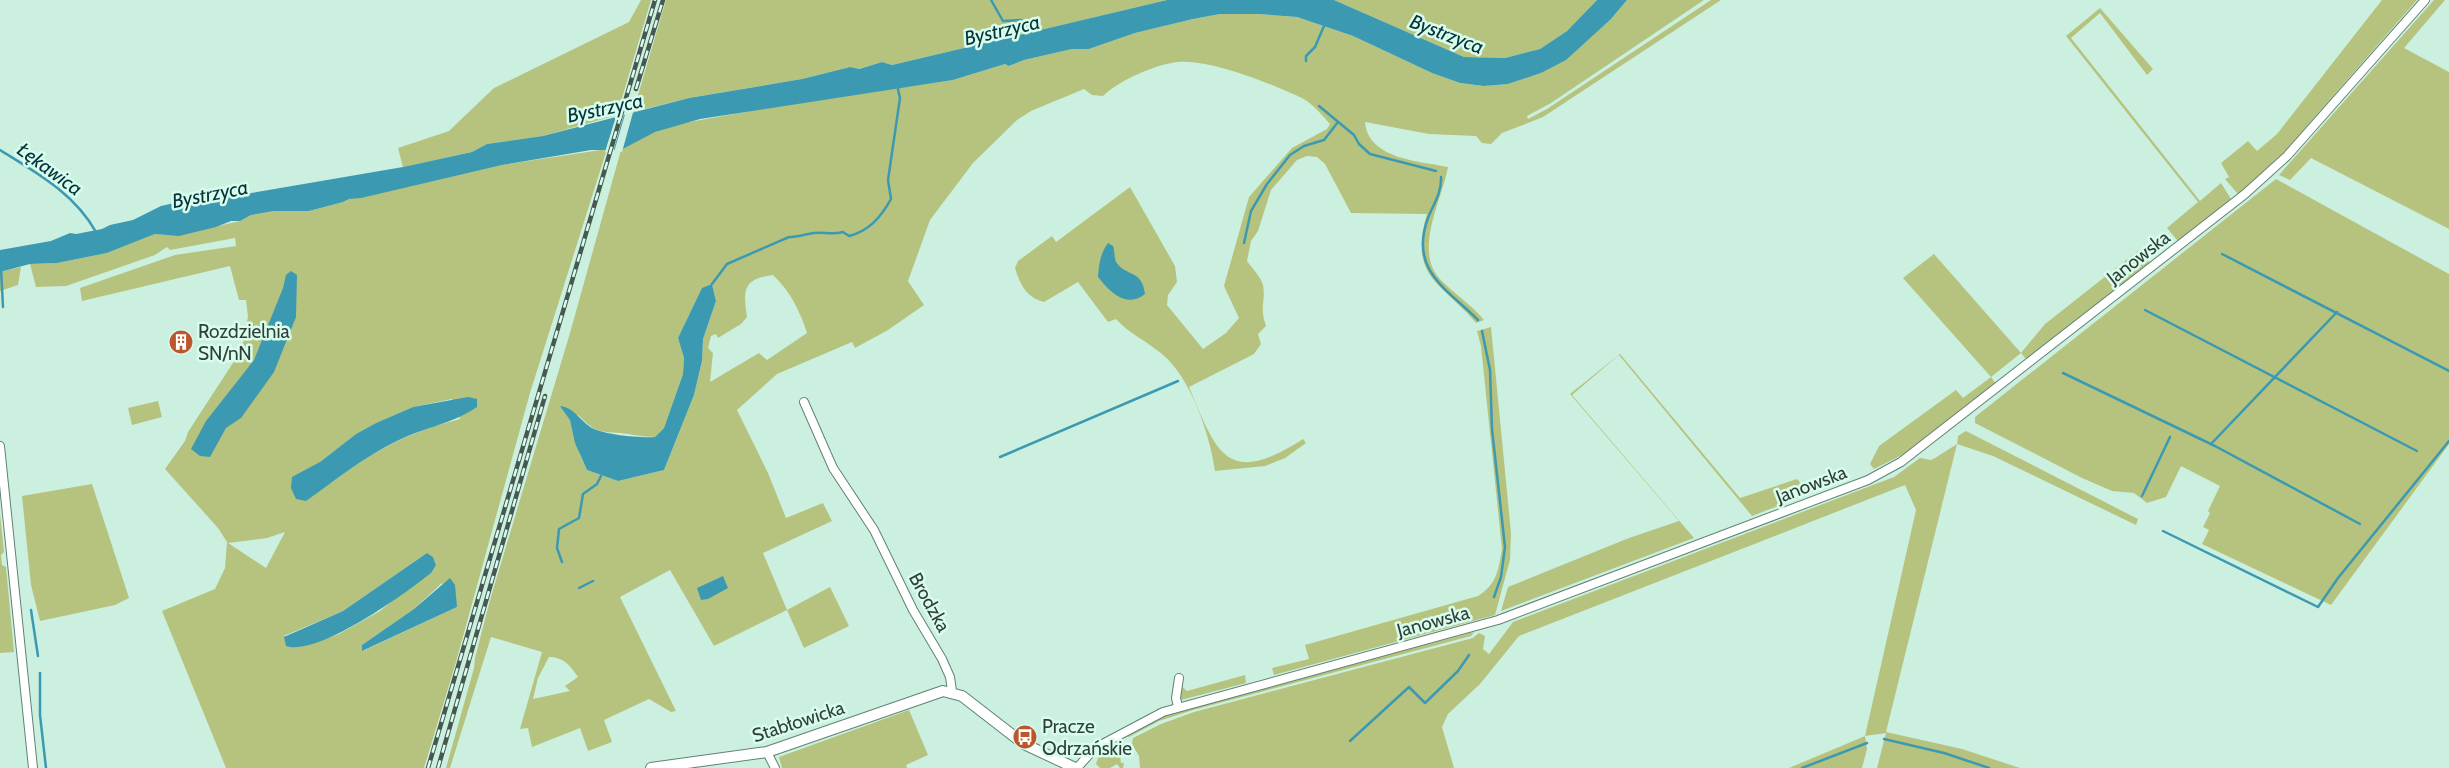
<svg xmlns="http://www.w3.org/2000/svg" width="2449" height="768" font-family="Cabin,sans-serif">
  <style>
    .green { fill: #b6c37f; fill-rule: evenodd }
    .water { fill: #3c99b2 }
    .pier { fill: #cbf0e0 }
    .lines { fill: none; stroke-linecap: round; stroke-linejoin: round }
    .stream { stroke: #3c99b2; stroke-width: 2.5 }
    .minor-casing { stroke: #608274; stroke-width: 10 }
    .tertiary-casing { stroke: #608274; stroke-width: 12 }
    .minor { stroke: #fff; stroke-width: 8 }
    .tertiary { stroke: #fff; stroke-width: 10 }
    .rail-casing { stroke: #465850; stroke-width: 4.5 }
    .rail { stroke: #d8fded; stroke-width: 2.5; stroke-dasharray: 8; stroke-linecap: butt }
    .labels { text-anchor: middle; stroke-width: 5; stroke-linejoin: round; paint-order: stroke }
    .street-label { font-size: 19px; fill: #313f39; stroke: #d8fded }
    .poi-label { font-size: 19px; fill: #313f39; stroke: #d8fded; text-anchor: start }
    .water-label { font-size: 20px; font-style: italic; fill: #05323d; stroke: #d8fded }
  </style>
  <rect width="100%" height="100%" fill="#cbf0e0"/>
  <!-- green -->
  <g class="green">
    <polygon points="641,0 651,0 617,115 543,136 487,144 472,152 403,167 398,148 449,131 494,88 629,22"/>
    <polygon points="666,0 1167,0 892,65 882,62 858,69 850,67 802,79 689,98 633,112"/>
    <polygon points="1334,0 1597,0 1567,31 1540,49 1505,58 1464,57"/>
    <path d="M 1627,0 L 1704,0 L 1551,103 L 1527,116 L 1528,119 L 1547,109 L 1711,0 L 1721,0 L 1543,117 L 1502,133 L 1491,144 L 1482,143 L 1476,136 L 1429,134 L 1365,122 C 1368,159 1419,161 1448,167 C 1442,200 1414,249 1439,278 C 1453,293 1471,304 1484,320 L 1476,323 C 1442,282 1408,278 1427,214 L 1351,213 L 1325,164 L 1317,157 L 1307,156 L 1297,160 L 1271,190 L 1258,231 L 1251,241 L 1247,261 C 1252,268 1261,277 1263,285 C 1266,302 1259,307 1266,326 L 1258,334 L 1261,344 L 1254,354 L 1189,387 C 1217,454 1227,488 1303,439 L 1306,443 L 1285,458 L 1265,466 L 1215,471 C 1210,435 1191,378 1162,354 C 1148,342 1128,333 1116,319 L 1108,322 L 1078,282 L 1044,302 C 1027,298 1020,285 1015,268 L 1018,261 L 1052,236 L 1056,242 L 1130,187 L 1175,266 L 1177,282 L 1168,295 L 1167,305 L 1203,349 L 1226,333 L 1239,318 L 1224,286 L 1249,197 L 1292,148 L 1327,129 L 1330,124 C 1321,114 1313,104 1302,98 C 1272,84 1210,59 1178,62 C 1156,64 1118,81 1103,96 L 1092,95 L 1084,89 L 1031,111 L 1017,120 L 973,163 L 930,220 L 908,281 L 924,305 L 888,330 L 855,348 L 852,342 L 777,374 L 737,410 L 768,473 L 786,518 L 823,503 L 832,521 L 763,553 L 787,610 L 830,587 L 849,626 L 804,648 L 787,610 L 714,646 L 670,570 L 620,597 L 676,711 L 671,712 L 649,699 L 604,720 L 612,742 L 588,751 L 580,728 L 532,747 L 528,728 L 520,729 L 542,652 L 491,637 L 450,768 L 446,768 L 474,668 L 475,658 L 490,600 L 570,333 L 621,150 L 654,132 L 678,124 L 797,103 L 953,80 L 1005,64 L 1010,66 L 1024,60 L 1072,49 L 1089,49 L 1135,33 L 1193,19 L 1220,14 L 1258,14 L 1297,17 L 1353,36 L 1432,73 L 1460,83 L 1484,86 L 1508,84 L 1541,73 L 1595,33 L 1611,19 ZM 773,275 C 790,291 800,311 807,333 L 767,360 L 759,353 L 710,382 L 713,353 L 708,348 L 711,336 L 716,334 L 718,338 L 741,324 L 747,317 C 743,290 743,279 773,275 ZM 712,284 L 716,301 L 703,339 L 702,361 L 694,395 L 664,470 L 618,481 L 587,470 L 580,455 L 570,420 L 578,415 C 594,431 598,432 620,433 C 632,434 642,437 655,437 L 664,428 L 683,374 L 684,358 L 678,338 L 702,289 ZM 549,657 C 562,656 571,666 578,677 L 565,686 L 570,691 L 533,699 L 538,678 Z"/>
    <polygon points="2382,0 2417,0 2284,152 2238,194 2225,179 2229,177 2221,163 2248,141 2257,151 2277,134"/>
    <polygon points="2434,0 2445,0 2404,48 2449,72 2449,229 2311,158 2290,180 2279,175"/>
    <polygon points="2100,8 2153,69 2147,75 2100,13 2071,38 2200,201 2221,183 2231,199 2178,241 2167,228 2198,202 2066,36"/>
    <path d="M 607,149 L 530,393 L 456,662 L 424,768 L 226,768 L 162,611 L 215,589 L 225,568 L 227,542 L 218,528 L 165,469 L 185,441 L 188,432 L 242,349 L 248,317 L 246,300 L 239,300 L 230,266 L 82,301 L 80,288 L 175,255 L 236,246 L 235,238 L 170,250 L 167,247 L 155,255 L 66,286 L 36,287 L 30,264 L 57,263 L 107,253 L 155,234 L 179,235 L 240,221 L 251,215 L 274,211 L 309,211 L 343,202 L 349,199 L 502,165 ZM 452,399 L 460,419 C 406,433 375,450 331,483 L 320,462 L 356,434 L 376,423 L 413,407 ZM 285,532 L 266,568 L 228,543 L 267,538 ZM 427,553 L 433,557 L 436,565 L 380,611 L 339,634 L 325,639 L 284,636 L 343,611 ZM 442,583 L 457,607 L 363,651 L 362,645 L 414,609 Z"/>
    <polygon points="2276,179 2449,274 2449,444 2331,605 2202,544 2209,530 2203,527 2210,513 2208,511 2220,486 2181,466 2166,497 2147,503 2134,493 2112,491 2082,478 1975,423 1975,417"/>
    <polygon points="2139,250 2150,263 2026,359 2021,353 1991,377 1996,384 1914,449 1874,469 1870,464 1879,446 1956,390 1963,398 1991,377 1903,278 1934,254 2021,353 2045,324"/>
    <polygon points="21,267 18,285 0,291 0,272"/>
    <path d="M 1491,327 L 1511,533 L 1510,560 L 1495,615 L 1274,675 L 1272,668 L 1309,659 L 1305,645 L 1478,596 C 1497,584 1498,571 1502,549 L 1481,346 L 1477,331 Z"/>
    <polygon points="1620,354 1740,498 1797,479 1806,489 1801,497 1752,516 1619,355 1572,395 1694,538 1501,611 1508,587 1629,538 1679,521 1570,394"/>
    <polygon points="158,401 162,417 132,425 128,408"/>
    <polygon points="1966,431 2138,519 2136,525 1993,456 1957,444 1886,732 1962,749 2020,768 1877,768 1886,733 1865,736 1867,749 1862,768 1789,768 1865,736 1916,510 1905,485 1519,636 1480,684 1448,714 1442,727 1454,768 1140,768 1139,756 1132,744 1133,738 1161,724 1194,712 1473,638 1479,633 1485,636 1483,649 1489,654 1513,622 1894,477 1920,458 1931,460 1935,458 1957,444 1958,436"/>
    <polygon points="92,484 129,598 115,605 40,621 31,585 22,496"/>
    <polygon points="0,513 4,552 1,555 2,565 6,567 14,652 0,653"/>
    <polygon points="1474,632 1471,636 1193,710 1159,721 1129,737 1127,737 1159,718 1192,707"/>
    <polygon points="1245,675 1246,683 1181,700 1178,695 1180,685 1187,691"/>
    <polygon points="909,710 928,755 906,765 907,768 782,768 779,757"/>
    <polygon points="1109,750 1120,755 1121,763 1124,763 1123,768 1120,768 1117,764 1110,768 1100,768 1096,764 1099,755"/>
  </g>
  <!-- water -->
  <g class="water">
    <polygon points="1167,0 1334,0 1464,57 1505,58 1540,49 1567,31 1597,0 1627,0 1611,19 1566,60 1541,73 1508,84 1484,86 1460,83 1432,73 1353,36 1297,17 1258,14 1220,14 1193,19 1135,33 1089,49 1072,49 1024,60 1009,66 1005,64 953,80 700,119 655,132 621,150 591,150 502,165 361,198 349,199 343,202 309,211 274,211 251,215 240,221 231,221 216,227 179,236 155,234 107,253 57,263 30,264 0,272 0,250 51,241 70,233 76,234 102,229 110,225 133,220 161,206 197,198 216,199 403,167 472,152 487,144 543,136 689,98 802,79 850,67 859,69 882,62 892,65"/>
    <path d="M 1108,243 L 1113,246 C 1115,251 1114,257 1116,262 C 1126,277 1142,269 1145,294 C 1126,309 1110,292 1098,277 C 1099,264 1100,254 1108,243 Z"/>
    <polygon points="291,271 297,275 296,317 274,372 241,418 226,428 210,457 200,456 191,449 206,421 254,360 283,288 286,275"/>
    <path d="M 712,284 L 716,301 L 703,339 L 702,361 L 694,395 L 664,470 L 618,481 L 587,470 L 575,443 L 570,420 L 560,406 C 574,408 578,418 589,426 C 600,435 640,438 655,437 L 664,428 L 683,374 L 684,358 L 678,338 L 702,288 Z"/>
    <path d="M 468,397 L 477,399 L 477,407 C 452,424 426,427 399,440 C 365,456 337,479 306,501 L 296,499 L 291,488 L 292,477 L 320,462 L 356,434 L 376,423 L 413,407 Z"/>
    <path d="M 427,553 L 433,557 L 436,565 L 431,573 C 406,593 318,657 286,646 L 284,637 L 343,611 Z"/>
    <polygon points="723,576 728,588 708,599 701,600 697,588"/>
    <polygon points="450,578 455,585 457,607 362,651 362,645 414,609"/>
  </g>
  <!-- pier -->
  <g class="pier">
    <polygon points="634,109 622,152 614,152 626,111"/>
    <polygon points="625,111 613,152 605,152 617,113"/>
  </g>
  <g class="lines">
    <!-- stream -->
    <g class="stream">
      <polyline points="991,0 1003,21 1021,20 1030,26 1033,36"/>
      <polyline points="1306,61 1306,56 1315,47 1324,26"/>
      <polyline points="1319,106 1354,135 1359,144 1370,154 1436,171"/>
      <path d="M 0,150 C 37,173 74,193 96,232"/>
      <path d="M 1441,177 C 1442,192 1433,205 1428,218 C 1409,270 1446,288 1478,320"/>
      <polyline points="1244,243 1251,211 1267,184 1290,155 1304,146 1324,140 1338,122"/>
      <polyline points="2222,254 2449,371"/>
      <polyline points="1,269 3,307"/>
      <path d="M 712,284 L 727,264 L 789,237 C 798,237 805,234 814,233 C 824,232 833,235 843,232 L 849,236 C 869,231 881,217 891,199 L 888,180 L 900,98 L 897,85"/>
      <polyline points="2145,310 2417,451"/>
      <polyline points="1482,331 1490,370 1492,429 1505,547 1501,577 1494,597"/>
      <polyline points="2063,373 2215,446 2360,524"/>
      <polyline points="2211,444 2337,312"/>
      <polyline points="1000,457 1178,381"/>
      <polyline points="2142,496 2170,437"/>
      <polyline points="2163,531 2318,607 2338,578 2449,441"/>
      <polyline points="562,562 557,548 559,529 579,518 583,494 597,484 601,476"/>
      <polyline points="579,588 593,581"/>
      <polyline points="31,610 38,656"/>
      <polyline points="40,673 40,715 46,768"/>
      <polyline points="1884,739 1944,753 1989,768"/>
      <polyline points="1350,741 1409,687 1425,703 1458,671 1469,655"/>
      <polyline points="1802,768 1867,743"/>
    </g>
    <defs>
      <g id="minor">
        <polyline points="804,402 833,468 874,530 913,610 942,659 950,677 952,691"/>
        <polyline points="0,446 33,768"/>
        <polyline points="1178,707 1176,698 1179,678"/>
        <polyline points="767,752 775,768"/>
        <polyline points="1077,768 1095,748 1163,712 1498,620 1868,480 1901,462 2245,194 2287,156 2425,0"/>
      </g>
      <polyline id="tertiary" points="651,768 767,752 943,691 962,696 1024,744 1075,768"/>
    </defs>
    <!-- minor casing -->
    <use href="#minor" class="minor-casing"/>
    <!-- tertiary casing -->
    <use href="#tertiary" class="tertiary-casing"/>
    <!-- minor -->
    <use href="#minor" class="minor"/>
    <!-- tertiary -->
    <use href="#tertiary" class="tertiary"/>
    <defs>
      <g id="rail">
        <polyline points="636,89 663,0"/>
        <polyline points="428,768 655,0"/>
        <polyline points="438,768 545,396"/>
      </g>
    </defs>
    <!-- rail casing -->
    <use href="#rail" class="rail-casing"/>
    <!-- rail -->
    <use href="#rail" class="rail"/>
  </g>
  <!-- icons -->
  <defs>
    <symbol id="building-disc" viewBox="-11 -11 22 22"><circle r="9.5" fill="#bd562c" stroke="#d8fded"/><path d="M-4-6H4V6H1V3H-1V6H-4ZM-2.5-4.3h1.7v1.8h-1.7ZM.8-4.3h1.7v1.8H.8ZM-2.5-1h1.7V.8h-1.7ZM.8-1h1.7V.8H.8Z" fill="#fff"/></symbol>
    <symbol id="bus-disc" viewBox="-11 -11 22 22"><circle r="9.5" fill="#bd562c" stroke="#d8fded"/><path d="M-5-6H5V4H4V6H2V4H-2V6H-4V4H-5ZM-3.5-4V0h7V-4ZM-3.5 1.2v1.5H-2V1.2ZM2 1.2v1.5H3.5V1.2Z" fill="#fff"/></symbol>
  </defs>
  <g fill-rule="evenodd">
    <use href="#building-disc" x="167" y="328" width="28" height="28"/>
    <use href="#bus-disc" x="1011" y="723" width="28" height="28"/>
  </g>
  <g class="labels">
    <!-- street labels -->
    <g class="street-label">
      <text transform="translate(2138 257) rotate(-38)" y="7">Janowska</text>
      <text transform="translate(1811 484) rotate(-21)" y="7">Janowska</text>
      <text transform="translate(930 602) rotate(61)" y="7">Brodzka</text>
      <text transform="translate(1433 621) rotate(-15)" y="7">Janowska</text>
      <text transform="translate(798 721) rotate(-18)" y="7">Stabłowicka</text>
    </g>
    <!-- poi labels -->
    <g class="poi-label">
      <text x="198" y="338">Rozdzielnia<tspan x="198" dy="22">SN/nN</tspan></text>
      <text x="1042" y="733">Pracze<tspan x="1042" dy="22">Odrzańskie</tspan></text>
    </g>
    <!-- water labels -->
    <g class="water-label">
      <text transform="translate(1002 30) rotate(-13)" y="7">Bystrzyca</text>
      <text transform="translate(1447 34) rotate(21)" y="7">Bystrzyca</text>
      <text transform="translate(605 108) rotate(-12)" y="7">Bystrzyca</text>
      <text transform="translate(50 169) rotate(36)" y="7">Łękawica</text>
      <text transform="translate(210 194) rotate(-11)" y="7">Bystrzyca</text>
    </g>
  </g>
</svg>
